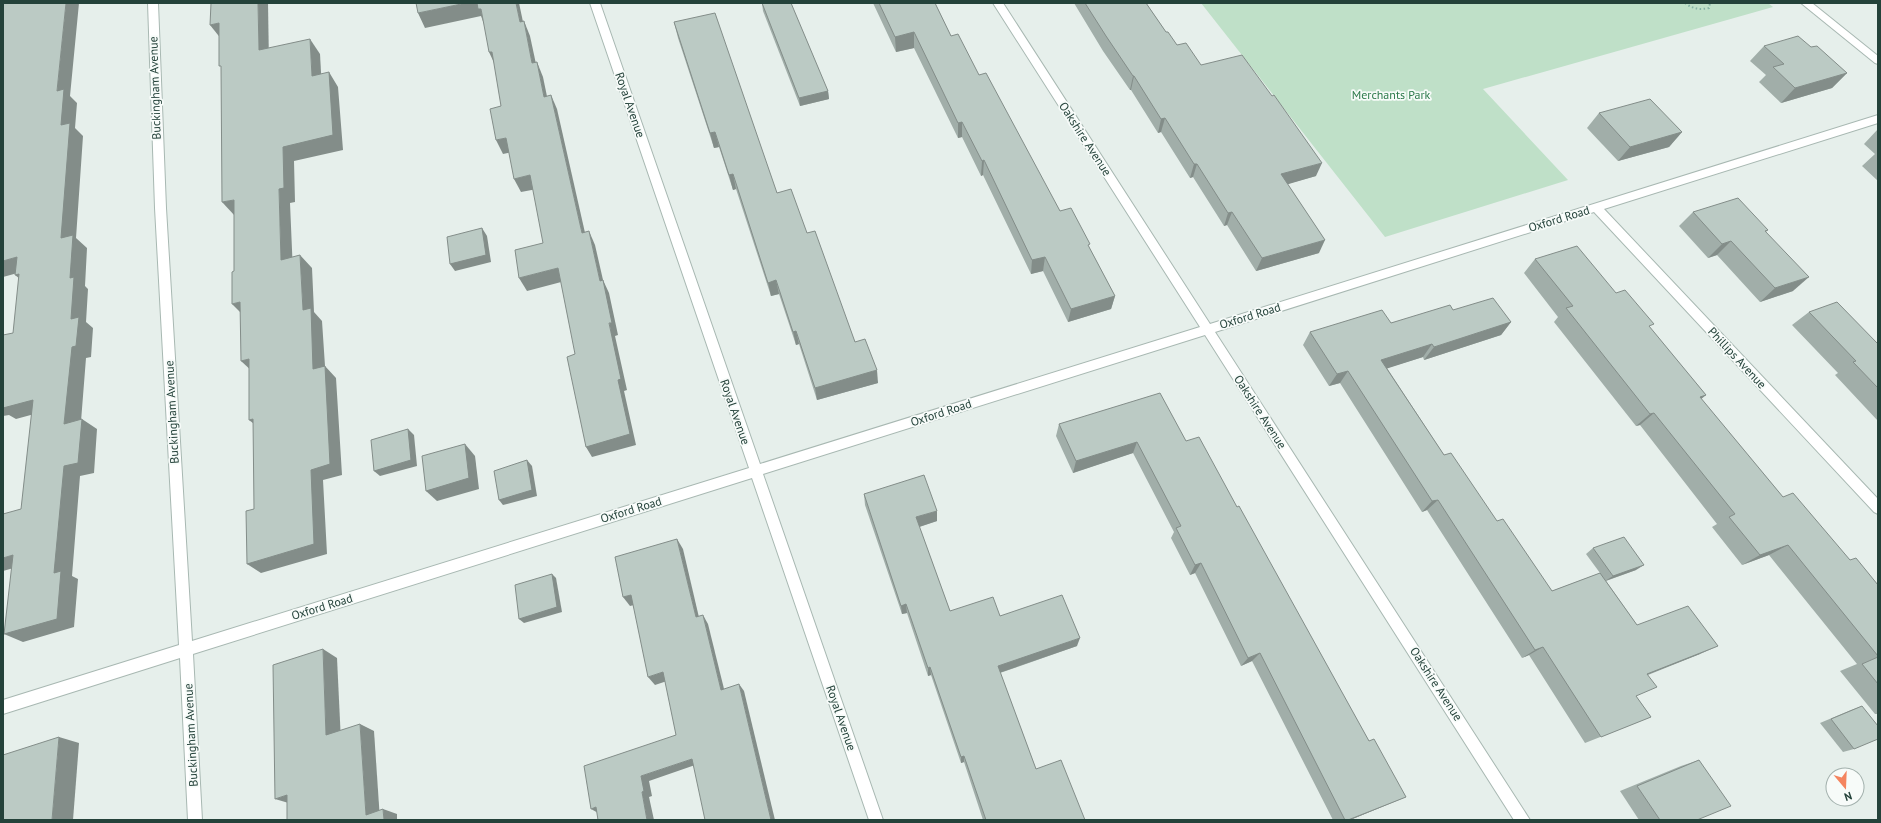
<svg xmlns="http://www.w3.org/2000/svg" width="1881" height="823" font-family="'PT Sans',sans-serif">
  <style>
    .green { fill: #bfe0c8 }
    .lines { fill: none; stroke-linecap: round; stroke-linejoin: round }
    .street-casing { stroke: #a8b8b2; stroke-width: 2 }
    .path { stroke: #86b3a5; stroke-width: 2; stroke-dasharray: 1.5 2.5; stroke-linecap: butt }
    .street { fill: #fff; fill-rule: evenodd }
    .wall { fill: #a1aea9 }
    .shaded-wall { fill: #838d89 }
    .building { fill: #bbcac4; stroke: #838d89 }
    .labels { text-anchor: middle; stroke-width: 3.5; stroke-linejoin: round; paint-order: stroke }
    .street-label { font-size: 12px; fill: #24423a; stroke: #f7fbf9 }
    .park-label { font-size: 12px; fill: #2d7a4b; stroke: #f7fbf9 }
  </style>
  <rect width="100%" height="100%" fill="#e6efeb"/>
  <!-- green -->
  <polygon class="green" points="1201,3 1768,3 1773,7 1483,89 1568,180 1385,237"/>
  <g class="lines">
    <defs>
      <g id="street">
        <polygon points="148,3 158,3 166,208 192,641 749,468 590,3 600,3 760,464 1200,327 993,3 1003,3 1210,324 1878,115 1878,123 1604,209 1878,499 1878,514 1874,512 1594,212 1215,332 1530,820 1514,820 1205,335 763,474 883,820 869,820 752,478 193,654 202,820 188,820 180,658 3,714 3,700 179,645 155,208"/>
        <polygon points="1801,3 1812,3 1878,56 1878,64 1875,63"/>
      </g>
    </defs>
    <!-- street casing -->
    <use href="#street" class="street-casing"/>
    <!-- path -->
    <path class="path" d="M 1685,3 C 1693,9 1700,10 1709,8 L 1710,3"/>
    <!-- street -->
    <use href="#street" class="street"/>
  </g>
  <!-- wall -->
  <g class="wall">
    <polygon points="762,3 828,91 829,99 800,106 763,11"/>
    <polygon points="873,3 935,3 951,36 979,75 1060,211 1090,249 1115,296 1111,309 1068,322 1043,271 1031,274 983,175 981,176 962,137 958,138 914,48 896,52"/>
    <polygon points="1074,3 1146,3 1166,32 1177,45 1201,65 1316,176 1287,184 1319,253 1256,271 1227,225 1224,226 1193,177 1190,178 1161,132 1158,133 1131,90 1130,90 1103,51"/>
    <polygon points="674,22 777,193 807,233 855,342 878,383 817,400 799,344 796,345 779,294 771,296 736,189 733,190 719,147 714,148 678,38"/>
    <polygon points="1764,46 1811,47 1847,73 1832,88 1781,103 1759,82 1766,75 1750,61"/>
    <polygon points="1599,113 1682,132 1669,147 1618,161 1587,128"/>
    <polygon points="1878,129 1878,181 1862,166 1875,154 1864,144"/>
    <polygon points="1693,212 1768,230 1766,232 1793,291 1760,302 1717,255 1708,258 1679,226"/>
    <polygon points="1535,259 1616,293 1650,328 1706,395 1701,399 1783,497 1850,560 1878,585 1878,714 1875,714 1840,671 1857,664 1769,555 1742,565 1712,527 1717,524 1640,425 1636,426 1554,322 1558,317 1524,273"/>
    <polygon points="1453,310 1511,322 1501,335 1424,360 1423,357 1387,368 1444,455 1552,591 1600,573 1586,554 1593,548 1636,570 1606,581 1637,625 1700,654 1648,675 1636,696 1651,717 1585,743 1529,655 1522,658 1427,510 1422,512 1340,383 1329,386 1303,345 1310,332 1391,323"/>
    <polygon points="1809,312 1878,344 1878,421 1835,375 1838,373 1792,325"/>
    <polygon points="1059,424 1186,441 1237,507 1369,741 1406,797 1350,820 1333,820 1252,661 1241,666 1195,573 1190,575 1171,538 1174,532 1133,453 1073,473 1056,436"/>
    <polygon points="864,494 937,521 919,527 950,611 1000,616 1077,646 1000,673 1036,769 1085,820 983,820 964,762 961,763 931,675 928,676 907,613 902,614 865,505"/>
    <polygon points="1862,706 1854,749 1843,752 1820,723 1851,710"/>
    <polygon points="1699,760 1697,820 1639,820 1620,791 1681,766"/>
  </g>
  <!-- shaded-wall -->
  <g class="shaded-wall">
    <polygon points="66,3 79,3 70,96 77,103 75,128 83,136 76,238 87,248 85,286 88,289 86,322 93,328 91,357 86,358 80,434 64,424 71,319 70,278 61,238 61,125 57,91"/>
    <polygon points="258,3 268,3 269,65 259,50"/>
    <polygon points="466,3 477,3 481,9 484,24 481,16 425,28 418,13"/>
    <polygon points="516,3 519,3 526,36 520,22"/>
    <polygon points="524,21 530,36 539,78 532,63"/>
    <polygon points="219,23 222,40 210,25"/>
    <polygon points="914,32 914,48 896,52 895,37"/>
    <polygon points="310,39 320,54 322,90 312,76"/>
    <polygon points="489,52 492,52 496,67"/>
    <polygon points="537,62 543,77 550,111 544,97"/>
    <polygon points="329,72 338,87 343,150 294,161 295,202 290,203 293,273 281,260 279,189 283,147"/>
    <polygon points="1847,73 1832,88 1781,103 1795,88"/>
    <polygon points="1133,76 1134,76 1131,90 1130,90"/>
    <polygon points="828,91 829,99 800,106 799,98"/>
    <polygon points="551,95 557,109 588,246 582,233"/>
    <polygon points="1165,118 1161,132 1158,133 1161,119"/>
    <polygon points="962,122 962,137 958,138 958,123"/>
    <polygon points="715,132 719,147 714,148 710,133"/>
    <polygon points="1682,132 1669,147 1618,161 1630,147"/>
    <polygon points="506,138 513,152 503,154 496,140"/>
    <polygon points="984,160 983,175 981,176 982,161"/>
    <polygon points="1322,163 1316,176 1275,188 1281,174"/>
    <polygon points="1194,164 1197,164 1193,177 1190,178"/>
    <polygon points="733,174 736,189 733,190 729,175"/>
    <polygon points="530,175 537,189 521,192 514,179"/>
    <polygon points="234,200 235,216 222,202"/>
    <polygon points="1232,212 1227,225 1224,226 1228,213"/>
    <polygon points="482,228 487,236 491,262 455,271 450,264"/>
    <polygon points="589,231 595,245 606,293 600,281"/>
    <polygon points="1325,240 1319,253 1256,271 1262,258"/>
    <polygon points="1731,241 1717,255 1708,258 1722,244"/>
    <polygon points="300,255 312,268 314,312 322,321 325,366 336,378 342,475 323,480 327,554 261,573 247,564 311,470 313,369 303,310"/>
    <polygon points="17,257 32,269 3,277 3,261"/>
    <polygon points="1045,257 1043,271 1031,274 1032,260"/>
    <polygon points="558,268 565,281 527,291 519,278"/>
    <polygon points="19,274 30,287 15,275"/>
    <polygon points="1809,277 1793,291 1760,302 1775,288"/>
    <polygon points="603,280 609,293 618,335 615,336 627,390 624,391 636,445 592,457 586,447 618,380"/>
    <polygon points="776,280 779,294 771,296 768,283"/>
    <polygon points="1115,296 1111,309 1068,322 1071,309"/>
    <polygon points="240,302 245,317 232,304"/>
    <polygon points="1511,322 1501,335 1424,360 1434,347"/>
    <polygon points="796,331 799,344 796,345 793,332"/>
    <polygon points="1432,344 1423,357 1373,373 1381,360"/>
    <polygon points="249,359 254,373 241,361"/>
    <polygon points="877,370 878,383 817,400 815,388"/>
    <polygon points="1348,371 1340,383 1329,386 1337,374"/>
    <polygon points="1706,395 1691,407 1700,397"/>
    <polygon points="33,400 49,410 16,419 9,415 3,416 3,404"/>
    <polygon points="1654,413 1640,425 1636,426 1650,414"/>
    <polygon points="82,419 97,429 94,473 80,476 72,576 78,579 74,627 23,642 4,634 64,466"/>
    <polygon points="253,419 263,431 249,420"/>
    <polygon points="408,429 414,435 417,466 380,476 374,471"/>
    <polygon points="1137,442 1133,453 1073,473 1076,461"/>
    <polygon points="465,444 475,456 479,489 437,501 426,491"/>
    <polygon points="527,460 532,466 537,496 503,505 499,500"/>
    <polygon points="1438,500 1427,510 1422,512 1432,501"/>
    <polygon points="937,511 937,521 916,528 916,517"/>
    <polygon points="677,539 683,549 701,626 696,617"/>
    <polygon points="1788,545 1769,555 1742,565 1760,555"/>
    <polygon points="13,555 31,563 3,571 3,558"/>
    <polygon points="1201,563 1195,573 1190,575 1195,565"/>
    <polygon points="1644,565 1636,570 1605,581 1613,576"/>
    <polygon points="552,574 556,578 562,612 524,623 519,619"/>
    <polygon points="631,595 638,604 630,606 623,597"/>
    <polygon points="906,604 907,613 902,614 901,606"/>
    <polygon points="703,615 708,624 726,697 721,690"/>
    <polygon points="1080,638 1077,646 996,674 998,666"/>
    <polygon points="1718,646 1700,654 1631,681 1647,674"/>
    <polygon points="1543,647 1529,655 1522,658 1535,650"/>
    <polygon points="323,649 337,658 341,742 326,735"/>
    <polygon points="1260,653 1252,661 1241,666 1248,658"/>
    <polygon points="930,667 931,675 928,676 928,668"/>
    <polygon points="663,672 670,680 655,685 648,677"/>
    <polygon points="739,684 744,691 775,820 771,820"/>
    <polygon points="360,724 374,731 380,820 366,815"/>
    <polygon points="59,737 79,743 73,820 52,820"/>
    <polygon points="964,756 964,762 961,763 961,757"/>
    <polygon points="692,759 698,764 649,781 652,796 649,797 654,820 647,820 642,792 641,776"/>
    <polygon points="287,795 292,804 275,799"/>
    <polygon points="1406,797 1350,820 1348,820"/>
    <polygon points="596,807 600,814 591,809"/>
    <polygon points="383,809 397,814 397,820 384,820"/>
  </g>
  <!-- building -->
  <g class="building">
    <polygon points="3,3 66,3 57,91 64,89 61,125 70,123 61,238 73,235 70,278 74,277 71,319 79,317 76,346 72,347 64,424 82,419 78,463 64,466 54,573 61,571 57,619 4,634 13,555 3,558 3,514 21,509 33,400 3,408 3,335 13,333 19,274 15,275 17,257 3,261"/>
    <polygon points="211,3 258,3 259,50 310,39 312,76 329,72 333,135 283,147 284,188 279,189 281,260 300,255 303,310 311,308 313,369 325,366 330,464 311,470 314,544 247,564 246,511 254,509 253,419 249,420 249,359 241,361 240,302 232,304 232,272 234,271 234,200 222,202 221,66 219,66 219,23 210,25"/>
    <polygon points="416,3 466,3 418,13"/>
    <polygon points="477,3 516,3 520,22 524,21 532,63 537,62 544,97 551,95 582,233 589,231 600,281 603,280 612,323 609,323 621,379 618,380 630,434 586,447 567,357 575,354 558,268 519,278 515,250 543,243 530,175 514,179 506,138 496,140 490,109 501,106 492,52 489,52 481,9 478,9"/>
    <polygon points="762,3 791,3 828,91 799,98"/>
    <polygon points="879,3 935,3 951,36 958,34 979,75 986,73 1060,211 1071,208 1090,244 1088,245 1115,296 1071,309 1045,257 1032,260 984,160 982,161 962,122 958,123 914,32 895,37"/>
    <polygon points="1085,3 1146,3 1166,32 1168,32 1177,45 1186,43 1201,65 1242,55 1272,96 1274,95 1322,163 1281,174 1325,240 1262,258 1232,212 1228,213 1197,164 1194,164 1165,118 1161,119 1134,76 1133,76 1106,36"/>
    <polygon points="715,13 777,193 791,189 807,233 815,231 855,342 865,339 877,370 815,388 796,331 793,332 776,280 768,283 733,174 729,175 715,132 710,133 674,22"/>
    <polygon points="1798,36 1811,47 1817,46 1847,73 1795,88 1773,67 1784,64 1764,46"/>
    <polygon points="1650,99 1682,132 1630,147 1599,113"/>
    <polygon points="1738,198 1768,230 1765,231 1809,277 1775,288 1731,241 1722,244 1693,212"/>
    <polygon points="482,228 486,255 450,264 447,237"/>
    <polygon points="1577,246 1616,293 1625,290 1654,324 1649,326 1706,395 1700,397 1783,497 1793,493 1850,560 1856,558 1878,585 1878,656 1788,545 1760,555 1729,517 1735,514 1654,413 1650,414 1566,308 1573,306 1535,259"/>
    <polygon points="1493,298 1511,322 1434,347 1432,344 1381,360 1444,455 1451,453 1497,521 1503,519 1552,591 1600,573 1637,625 1688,606 1718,646 1647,674 1657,687 1636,696 1651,717 1601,737 1543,647 1535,650 1438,500 1432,501 1348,371 1337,374 1310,332 1382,310 1391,323 1450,305 1453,310"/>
    <polygon points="1837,302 1878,344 1878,388 1853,362 1856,361 1809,312"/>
    <polygon points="1160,393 1186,441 1199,437 1237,507 1239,506 1369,741 1374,739 1406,797 1348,820 1345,820 1260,653 1248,658 1201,563 1195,565 1176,528 1181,526 1137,442 1076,461 1059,424"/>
    <polygon points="408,429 411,460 374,471 371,440"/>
    <polygon points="465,444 469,478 426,491 422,456"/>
    <polygon points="527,460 532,490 499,500 494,471"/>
    <polygon points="924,475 937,511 916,517 950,611 993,597 1000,616 1062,595 1080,638 998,666 1036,769 1061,760 1085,820 986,820 964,756 961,757 930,667 928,668 906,604 901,606 864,494"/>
    <polygon points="1624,537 1644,565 1613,576 1593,548"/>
    <polygon points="677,539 696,617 703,615 721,690 739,684 771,820 705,820 692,759 641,776 644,791 642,792 647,820 598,820 596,807 591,809 584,766 676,735 663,672 648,677 631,595 623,597 615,557"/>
    <polygon points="552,574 557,607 519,619 515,585"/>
    <polygon points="323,649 326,735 360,724 366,815 383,809 384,820 287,820 287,795 275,799 273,665"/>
    <polygon points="1878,657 1878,684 1862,664"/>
    <polygon points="1862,706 1878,726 1878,739 1854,749 1831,719"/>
    <polygon points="59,737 52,820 3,820 3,755"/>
    <polygon points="1699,760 1731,806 1697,820 1660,820 1637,786"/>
  </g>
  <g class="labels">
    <!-- street labels -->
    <g class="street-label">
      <text transform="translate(155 88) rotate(-92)" y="4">Buckingham Avenue</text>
      <text transform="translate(630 105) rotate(71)" y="4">Royal Avenue</text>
      <text transform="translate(1085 139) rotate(57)" y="4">Oakshire Avenue</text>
      <text transform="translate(1559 219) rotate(-17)" y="4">Oxford Road</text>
      <text transform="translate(1250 316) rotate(-17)" y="4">Oxford Road</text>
      <text transform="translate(1737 358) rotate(47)" y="4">Phillips Avenue</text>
      <text transform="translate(172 412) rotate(-93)" y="4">Buckingham Avenue</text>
      <text transform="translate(735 412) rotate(71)" y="4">Royal Avenue</text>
      <text transform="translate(1260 412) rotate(57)" y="4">Oakshire Avenue</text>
      <text transform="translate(941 413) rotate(-18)" y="4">Oxford Road</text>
      <text transform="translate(631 510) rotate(-17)" y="4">Oxford Road</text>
      <text transform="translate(322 607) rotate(-17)" y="4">Oxford Road</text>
      <text transform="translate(1436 684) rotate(57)" y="4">Oakshire Avenue</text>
      <text transform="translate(841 718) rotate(71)" y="4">Royal Avenue</text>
      <text transform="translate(191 735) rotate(-93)" y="4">Buckingham Avenue</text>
    </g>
    <!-- park labels -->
    <g class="park-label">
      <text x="1391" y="99">Merchants Park</text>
    </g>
  </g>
  <!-- border -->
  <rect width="1881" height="823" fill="none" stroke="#24423a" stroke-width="8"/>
  <!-- north arrow -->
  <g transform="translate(1845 787) rotate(161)"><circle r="19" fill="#f7fbf9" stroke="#a3b1ad"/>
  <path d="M0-3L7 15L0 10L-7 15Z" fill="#f4845f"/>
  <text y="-6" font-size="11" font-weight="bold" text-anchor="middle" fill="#24423a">N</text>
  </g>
</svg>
